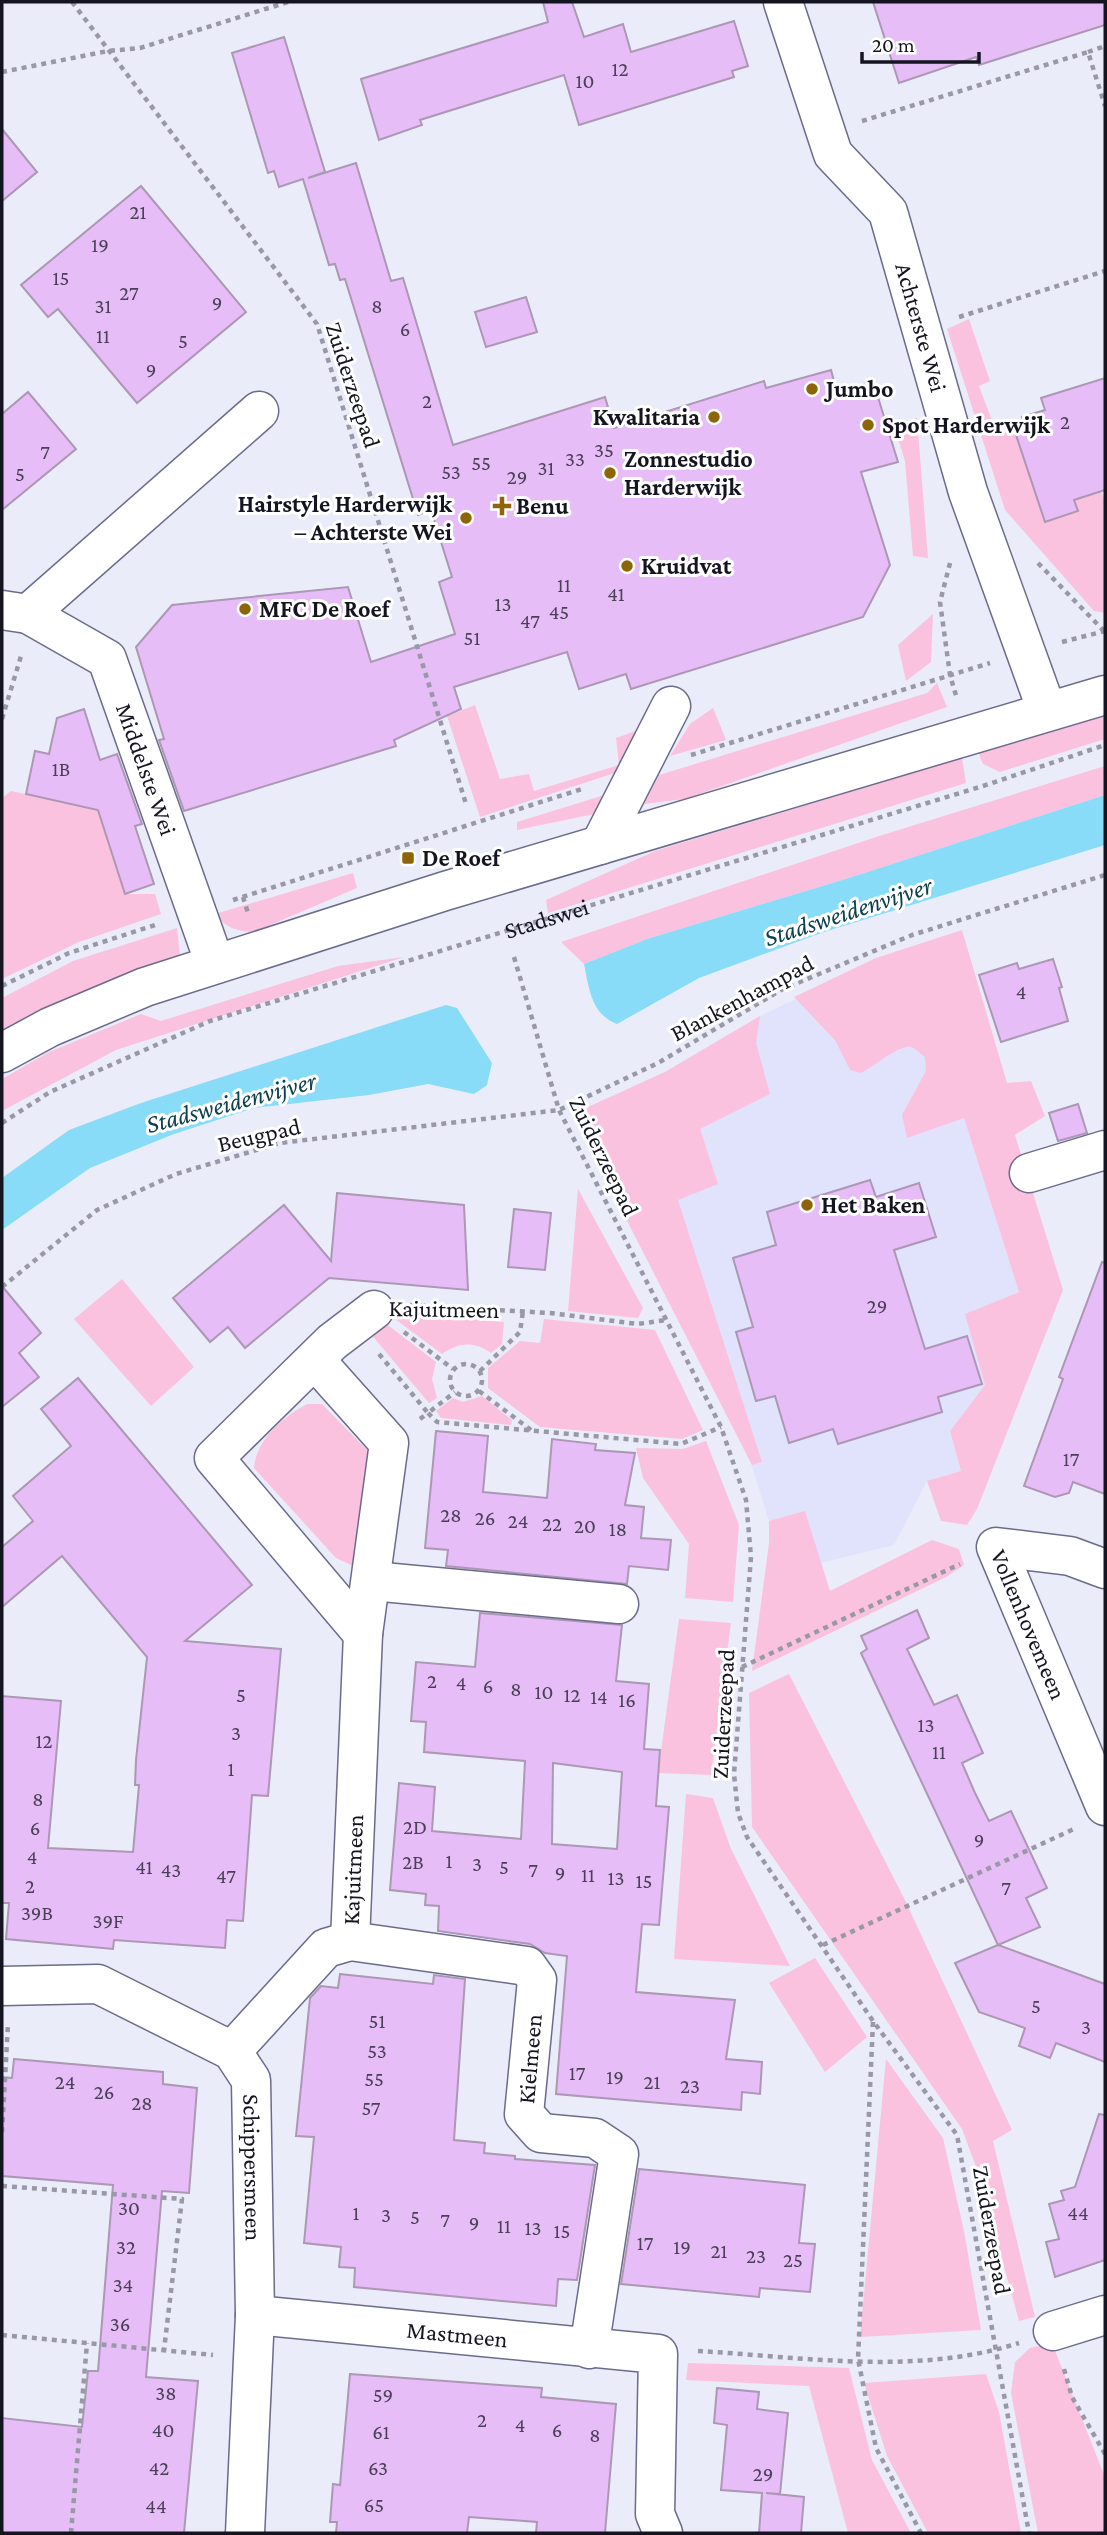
<svg xmlns="http://www.w3.org/2000/svg" width="1107" height="2535" font-family="'Crimson Pro',serif">
  <style>
    .built { fill: #e1e2fc }
    .green { fill: #fac2de }
    .water { fill: #88dcf8 }
    .building { fill: #e6bdf7; stroke: #ac97b5; stroke-width: 2; fill-rule: evenodd }
    .lines { fill: none; stroke-linecap: round; stroke-linejoin: round }
    .minor-casing { stroke: #6b6b8b; stroke-width: 41 }
    .path { stroke: #9898a6; stroke-width: 4.5; stroke-dasharray: 5 5; stroke-linecap: butt }
    .minor { stroke: #fff; stroke-width: 38 }
    .poi-dot { fill: #8d6508; stroke: #fff; stroke-width: 2.5 }
    .labels { text-anchor: middle; stroke-width: 6; stroke-linejoin: round; paint-order: stroke }
    .number-label { font-size: 21px; fill: #493f56 }
    .street-label { font-size: 24px; fill: #151521; stroke: #fff }
    .poi-label { font-size: 24px; font-weight: bold; fill: #151521; stroke: #fff; text-anchor: start }
    .water-label { font-size: 26px; font-style: italic; fill: #0d404e; stroke: #fff }
  </style>
  <rect width="100%" height="100%" fill="#ebecfa"/>
  <!-- built -->
  <polygon class="built" points="903,949 964,1118 1019,1292 966,1314 985,1385 950,1431 961,1471 927,1481 894,1545 785,1572 769,1543 769,1521 751,1463 577,1112 665,1072 760,1016"/>
  <!-- green -->
  <g class="green">
    <polygon points="969,319 990,381 979,386 997,434 1015,432 1045,522 1077,512 1074,500 1101,491 1105,501 1105,613 1094,611 1005,510 947,329"/>
    <polygon points="917,418 928,558 913,556 905,461 894,426"/>
    <polygon points="933,614 931,662 906,681 898,645"/>
    <polygon points="937,683 947,707 685,799 644,804 659,775 927,693"/>
    <polygon points="475,705 500,779 529,774 534,791 619,765 616,738 647,727 624,770 480,817 447,716"/>
    <polygon points="713,708 726,740 670,756 690,724"/>
    <polygon points="1105,714 1105,739 1000,772 983,764 978,752"/>
    <polygon points="962,758 966,783 548,913 546,900 655,851"/>
    <polygon points="1105,766 1105,795 852,877 647,939 584,964 561,942 876,837"/>
    <polygon points="11,791 98,810 125,894 155,894 161,914 79,942 2,979 2,798"/>
    <polygon points="611,793 599,813 517,830 517,822"/>
    <path d="M 353,873 L 357,888 L 254,932 C 236,931 226,928 215,914 Z"/>
    <polygon points="177,928 180,955 30,1016 2,1032 2,998 73,961"/>
    <path d="M 962,930 L 1007,1083 L 1031,1081 L 1045,1116 L 1015,1135 L 1063,1290 L 977,1509 L 967,1525 L 941,1521 L 927,1481 L 961,1471 L 950,1431 L 985,1385 L 965,1314 L 1019,1292 L 964,1118 L 907,1138 L 902,1115 L 926,1071 L 925,1057 C 921,1054 915,1048 911,1047 C 900,1044 873,1067 861,1073 L 850,1070 L 835,1040 L 794,997 L 876,958 Z"/>
    <polygon points="404,957 116,1050 2,1111 2,1079 49,1052 141,1014 161,1021 338,966"/>
    <polygon points="760,1016 756,1043 770,1094 700,1129 718,1184 678,1200 762,1462 752,1465 622,1211 593,1139 577,1112 665,1072"/>
    <polygon points="578,1189 643,1308 638,1318 568,1311"/>
    <polygon points="122,1279 194,1367 151,1406 74,1319"/>
    <path d="M 395,1314 L 504,1322 L 502,1344 L 491,1353 C 474,1341 459,1342 442,1354 L 395,1319 Z"/>
    <polygon points="376,1316 436,1362 432,1379 437,1398 429,1403 364,1326"/>
    <polygon points="544,1319 655,1330 703,1430 682,1439 540,1427 488,1388 488,1368 520,1341 540,1343"/>
    <polygon points="482,1396 512,1420 511,1425 441,1418 436,1411 453,1398 463,1402"/>
    <path d="M 307,1404 L 322,1404 L 370,1453 L 357,1559 L 353,1566 L 336,1558 L 254,1468 C 256,1440 283,1417 307,1404 Z"/>
    <polygon points="706,1441 739,1525 733,1602 685,1598 689,1544 643,1478 636,1448 683,1449"/>
    <polygon points="805,1511 830,1591 932,1540 959,1549 964,1565 946,1577 752,1671 769,1543 769,1521"/>
    <polygon points="679,1619 731,1623 711,1775 658,1773"/>
    <polygon points="789,1674 904,1898 1012,2130 993,2141 1035,2317 1019,2321 978,2172 962,2129 752,1827 749,1693"/>
    <polygon points="686,1794 713,1798 731,1849 790,1966 674,1959"/>
    <polygon points="815,1958 867,2037 825,2072 769,1983"/>
    <polygon points="886,2059 943,2138 964,2231 981,2330 860,2337"/>
    <polygon points="1052,2343 1105,2477 1105,2533 1038,2533 1011,2393 1015,2362 1030,2348"/>
    <polygon points="688,2363 849,2368 872,2460 911,2533 848,2533 809,2386 686,2380"/>
    <polygon points="986,2374 999,2412 1021,2533 928,2533 887,2456 864,2383"/>
  </g>
  <!-- water -->
  <g class="water">
    <path d="M 1105,795 L 1105,845 L 824,932 L 699,978 L 617,1024 C 591,1014 589,988 584,964 L 647,939 L 852,877 Z"/>
    <polygon points="446,1005 457,1008 492,1063 487,1085 474,1094 428,1084 369,1095 254,1108 174,1134 90,1168 2,1230 2,1178 69,1130 141,1103"/>
  </g>
  <!-- building -->
  <g class="building">
    <polygon points="543,2 572,2 584,37 623,24 631,52 734,21 748,66 732,71 734,77 579,125 564,75 420,120 422,125 379,140 361,79 548,22"/>
    <polygon points="873,2 1105,2 1105,25 979,65 976,57 899,83"/>
    <polygon points="284,37 325,172 308,178 356,163 391,281 403,278 453,445 605,397 614,428 764,381 766,388 831,370 837,392 873,381 898,462 861,472 890,565 863,617 631,689 626,674 579,689 567,652 454,687 461,709 394,740 396,746 184,811 159,740 164,739 136,647 172,605 348,587 371,662 455,634 439,582 452,577 431,510 418,515 345,279 340,280 335,264 329,265 303,179 279,187 274,171 268,173 232,53"/>
    <polygon points="2,129 37,172 2,201"/>
    <polygon points="141,186 246,312 137,403 58,309 48,317 21,285"/>
    <polygon points="526,297 537,332 486,347 475,312"/>
    <polygon points="1105,378 1105,490 1074,500 1078,511 1045,522 1015,432 1025,429 1022,417 1045,410 1041,398"/>
    <polygon points="28,392 76,449 2,510 2,414"/>
    <polygon points="84,709 100,760 117,754 142,824 135,826 154,884 125,894 98,810 26,794 35,751 49,754 57,718"/>
    <polygon points="1053,959 1062,987 1059,988 1068,1021 1001,1042 979,975 1017,963 1019,969"/>
    <polygon points="1078,1104 1087,1133 1058,1141 1049,1113"/>
    <polygon points="870,1180 876,1197 919,1183 936,1237 894,1250 925,1349 967,1336 982,1384 938,1397 942,1412 838,1444 833,1429 789,1443 775,1396 756,1401 736,1332 753,1327 733,1258 776,1245 767,1212"/>
    <polygon points="337,1193 464,1205 468,1290 329,1278 245,1348 228,1327 210,1342 173,1298 284,1205 331,1261"/>
    <polygon points="514,1209 551,1213 545,1270 508,1267"/>
    <polygon points="1102,1262 1105,1263 1105,1494 1073,1482 1069,1493 1055,1497 1024,1486 1063,1379 1059,1377"/>
    <polygon points="2,1286 41,1333 19,1353 39,1377 2,1407"/>
    <polygon points="78,1378 252,1585 185,1641 281,1649 268,1796 252,1795 243,1921 227,1920 225,1948 114,1940 113,1949 6,1939 9,1903 2,1903 2,1696 61,1701 48,1848 133,1852 139,1785 135,1785 136,1760 147,1657 62,1556 2,1607 2,1547 33,1521 13,1496 71,1446 41,1409"/>
    <polygon points="436,1431 488,1436 483,1492 547,1498 552,1439 596,1444 595,1450 635,1453 625,1505 644,1507 641,1538 671,1540 668,1570 629,1566 627,1584 446,1566 448,1550 425,1548"/>
    <polygon points="917,1610 929,1638 907,1649 934,1705 957,1695 983,1753 962,1763 975,1793 989,1821 1011,1811 1047,1888 1026,1898 1040,1927 998,1945 1105,1984 1105,2062 1056,2043 1050,2058 1019,2046 1025,2028 979,2012 955,1963 998,1945 861,1653 867,1649 861,1636"/>
    <path d="M 480,1613 L 622,1625 L 616,1681 L 649,1684 L 644,1749 L 660,1750 L 656,1806 L 669,1807 L 659,1925 L 642,1924 L 636,1992 L 735,2000 L 726,2059 L 762,2062 L 760,2094 L 742,2092 L 741,2110 L 556,2094 L 567,1956 L 545,1953 L 530,1944 L 438,1931 L 439,1906 L 425,1905 L 426,1894 L 390,1890 L 399,1783 L 435,1787 L 432,1831 L 521,1839 L 525,1761 L 424,1752 L 426,1722 L 411,1721 L 416,1662 L 475,1667 ZM 553,1763 L 622,1772 L 617,1849 L 552,1844 Z"/>
    <polygon points="340,1974 433,1984 434,1975 465,1979 454,2140 485,2143 484,2153 515,2156 515,2159 595,2165 577,2280 558,2279 556,2306 354,2287 355,2268 339,2267 341,2247 304,2243 314,2137 296,2136 310,1998 321,1986 338,1988"/>
    <polygon points="14,2059 163,2072 163,2084 197,2088 189,2193 162,2191 146,2377 198,2381 184,2533 2,2533 2,2418 82,2427 88,2371 98,2371 113,2185 2,2176 2,2077 12,2078"/>
    <polygon points="1099,2114 1105,2115 1105,2260 1055,2277 1046,2242 1059,2239 1049,2204 1064,2200 1061,2191 1075,2187"/>
    <polygon points="639,2169 805,2185 799,2243 815,2244 810,2292 760,2288 759,2297 621,2284"/>
    <polygon points="350,2374 542,2388 541,2397 616,2404 605,2533 536,2533 537,2522 469,2517 467,2533 336,2533 337,2522 330,2522 333,2484 340,2485"/>
    <polygon points="717,2388 759,2392 757,2409 788,2413 780,2494 766,2493 804,2497 801,2533 759,2533 762,2493 721,2490 727,2425 714,2423"/>
  </g>
  <g class="lines">
    <defs>
      <g id="minor">
        <path id="s2" d="M 783,2 L 833,154 L 888,212 L 968,492 L 1047,711"/>
        <polyline points="2,610 28,614 259,411"/>
        <path id="s3" d="M 28,614 L 107,659 L 215,964"/>
        <polyline points="600,845 671,706"/>
        <polyline points="2,1053 50,1027 145,987 445,891 1105,695"/>
        <polyline points="1029,1173 1105,1150"/>
        <path id="s4" d="M 1105,1569 L 1070,1556 L 996,1547 L 1105,1806"/>
        <polyline points="372,1581 619,1604"/>
        <polyline points="363,1634 214,1458 332,1342 374,1310"/>
        <polyline points="350,1941 527,1966 537,1980 524,2114 541,2133 595,2138 619,2154 589,2349"/>
        <path id="s5" d="M 2,1986 L 98,1984 L 232,2051 L 251,2080 L 255,2315 L 245,2533"/>
        <path id="s6" d="M 232,2051 L 326,1948 L 350,1941 L 363,1634 L 389,1443 L 315,1360"/>
        <path id="s7" d="M 255,2315 L 658,2354 L 655,2514 L 663,2533"/>
        <polyline points="1053,2331 1105,2315"/>
      </g>
    </defs>
    <!-- minor casing -->
    <use href="#minor" class="minor-casing"/>
    <!-- path -->
    <g class="path">
      <polyline points="72,2 317,324 466,804"/>
      <polyline points="1088,52 1105,46"/>
      <polyline points="2,72 108,51 140,48 288,2"/>
      <polyline points="862,121 1088,52 1105,106"/>
      <polyline points="959,317 1105,271"/>
      <polyline points="950,563 940,602 950,675 957,699"/>
      <polyline points="1038,563 1105,632"/>
      <polyline points="1062,642 1105,631"/>
      <polyline points="2,719 21,656"/>
      <polyline points="691,755 990,663"/>
      <polyline points="243,897 248,913"/>
      <polyline points="233,900 585,788"/>
      <polyline points="514,957 559,1110 721,1427 746,1500 751,1557 734,1774 738,1813 747,1837 873,2021 957,2135 1029,2533"/>
      <polyline points="2,986 69,953 158,924"/>
      <path id="s1" d="M 2,1123 L 50,1092 L 210,1021 L 983,786 L 1105,745"/>
      <polyline points="2,1287 97,1210 176,1174 280,1143 559,1110 658,1063 781,990 912,935 1105,875"/>
      <polyline points="410,1305 550,1313 638,1324 666,1320"/>
      <polyline points="404,1332 453,1369"/>
      <polyline points="379,1354 428,1413 455,1392"/>
      <circle cx="466" cy="1380" r="16"/>
      <polyline points="480,1371 520,1332 523,1311"/>
      <polyline points="479,1391 531,1430"/>
      <polyline points="420,1419 428,1413 437,1422 681,1444 721,1427"/>
      <polyline points="742,1667 960,1564"/>
      <polyline points="823,1945 1076,1828"/>
      <polyline points="873,2022 858,2359 876,2448 921,2533"/>
      <polyline points="2,2132 8,2024"/>
      <polyline points="2,2186 182,2199 164,2350"/>
      <polyline points="2,2335 213,2355"/>
      <path d="M 698,2351 C 803,2357 916,2376 1019,2343"/>
      <polyline points="1064,2369 1072,2397 1105,2454"/>
      <polyline points="71,2533 87,2343"/>
    </g>
    <!-- minor -->
    <use href="#minor" class="minor"/>
  </g>
  <!-- markers -->
  <g class="poi-dot">
    <circle cx="812" cy="389" r="7"/>
    <circle cx="714" cy="417" r="7"/>
    <circle cx="868" cy="425" r="7"/>
    <circle cx="610" cy="473" r="7"/>
    <path d="M498.5 495.5h7v7h7v7h-7v7h-7v-7h-7v-7h7z"/>
    <circle cx="466" cy="518" r="7"/>
    <circle cx="627" cy="566" r="7"/>
    <circle cx="245" cy="609" r="7"/>
    <rect x="401" y="851" width="14" height="14" rx="3.5"/>
    <circle cx="807" cy="1205" r="7"/>
  </g>
  <g class="labels">
    <!-- number labels -->
    <g class="number-label">
      <text x="620" y="76">12</text>
      <text x="585" y="88">10</text>
      <text x="138" y="219">21</text>
      <text x="100" y="252">19</text>
      <text x="61" y="285">15</text>
      <text x="129" y="300">27</text>
      <text x="217" y="310">9</text>
      <text x="103" y="313">31</text>
      <text x="377" y="313">8</text>
      <text x="405" y="336">6</text>
      <text x="103" y="343">11</text>
      <text x="183" y="348">5</text>
      <text x="151" y="377">9</text>
      <text x="427" y="408">2</text>
      <text x="1065" y="429">2</text>
      <text x="604" y="457">35</text>
      <text x="45" y="459">7</text>
      <text x="575" y="466">33</text>
      <text x="481" y="470">55</text>
      <text x="546" y="475">31</text>
      <text x="451" y="479">53</text>
      <text x="20" y="481">5</text>
      <text x="517" y="484">29</text>
      <text x="564" y="592">11</text>
      <text x="616" y="601">41</text>
      <text x="503" y="611">13</text>
      <text x="559" y="619">45</text>
      <text x="530" y="628">47</text>
      <text x="472" y="645">51</text>
      <text x="61" y="776">1B</text>
      <text x="1021" y="999">4</text>
      <text x="877" y="1313">29</text>
      <text x="1071" y="1466">17</text>
      <text x="451" y="1522">28</text>
      <text x="485" y="1525">26</text>
      <text x="518" y="1528">24</text>
      <text x="552" y="1531">22</text>
      <text x="585" y="1533">20</text>
      <text x="618" y="1536">18</text>
      <text x="432" y="1688">2</text>
      <text x="461" y="1690">4</text>
      <text x="488" y="1693">6</text>
      <text x="516" y="1696">8</text>
      <text x="544" y="1699">10</text>
      <text x="241" y="1702">5</text>
      <text x="572" y="1702">12</text>
      <text x="599" y="1704">14</text>
      <text x="627" y="1707">16</text>
      <text x="926" y="1732">13</text>
      <text x="236" y="1740">3</text>
      <text x="44" y="1748">12</text>
      <text x="939" y="1759">11</text>
      <text x="231" y="1776">1</text>
      <text x="38" y="1806">8</text>
      <text x="415" y="1834">2D</text>
      <text x="35" y="1835">6</text>
      <text x="979" y="1847">9</text>
      <text x="32" y="1864">4</text>
      <text x="449" y="1868">1</text>
      <text x="413" y="1869">2B</text>
      <text x="477" y="1871">3</text>
      <text x="144" y="1874">41</text>
      <text x="504" y="1874">5</text>
      <text x="171" y="1877">43</text>
      <text x="533" y="1877">7</text>
      <text x="560" y="1880">9</text>
      <text x="588" y="1882">11</text>
      <text x="226" y="1883">47</text>
      <text x="616" y="1885">13</text>
      <text x="644" y="1888">15</text>
      <text x="30" y="1893">2</text>
      <text x="1006" y="1895">7</text>
      <text x="37" y="1920">39B</text>
      <text x="108" y="1928">39F</text>
      <text x="1036" y="2013">5</text>
      <text x="377" y="2028">51</text>
      <text x="1086" y="2034">3</text>
      <text x="377" y="2058">53</text>
      <text x="577" y="2080">17</text>
      <text x="615" y="2084">19</text>
      <text x="374" y="2086">55</text>
      <text x="65" y="2089">24</text>
      <text x="652" y="2089">21</text>
      <text x="690" y="2093">23</text>
      <text x="104" y="2099">26</text>
      <text x="142" y="2110">28</text>
      <text x="371" y="2115">57</text>
      <text x="129" y="2215">30</text>
      <text x="356" y="2220">1</text>
      <text x="1078" y="2220">44</text>
      <text x="386" y="2222">3</text>
      <text x="415" y="2224">5</text>
      <text x="445" y="2227">7</text>
      <text x="474" y="2230">9</text>
      <text x="504" y="2233">11</text>
      <text x="533" y="2235">13</text>
      <text x="562" y="2238">15</text>
      <text x="645" y="2250">17</text>
      <text x="126" y="2254">32</text>
      <text x="682" y="2254">19</text>
      <text x="719" y="2258">21</text>
      <text x="756" y="2263">23</text>
      <text x="793" y="2267">25</text>
      <text x="123" y="2292">34</text>
      <text x="120" y="2331">36</text>
      <text x="166" y="2400">38</text>
      <text x="383" y="2402">59</text>
      <text x="482" y="2427">2</text>
      <text x="520" y="2432">4</text>
      <text x="163" y="2437">40</text>
      <text x="557" y="2437">6</text>
      <text x="381" y="2439">61</text>
      <text x="595" y="2442">8</text>
      <text x="159" y="2475">42</text>
      <text x="378" y="2475">63</text>
      <text x="763" y="2481">29</text>
      <text x="374" y="2512">65</text>
      <text x="156" y="2513">44</text>
    </g>
    <!-- street labels -->
    <g class="street-label">
      <text dy="8" stroke="none"><textPath href="#s2" startOffset="360">Achterste Wei</textPath></text>
      <text transform="translate(353 385) rotate(72)" y="8">Zuiderzeepad</text>
      <text dy="8" stroke="none"><textPath href="#s3" startOffset="208">Middelste Wei</textPath></text>
      <text dy="8" stroke="none"><textPath href="#s1" startOffset="584">Stadswei</textPath></text>
      <text transform="translate(742 998) rotate(-28)" y="8">Blankenhampad</text>
      <text transform="translate(259 1135) rotate(-13)" y="8">Beugpad</text>
      <text transform="translate(604 1156) rotate(64)" y="8">Zuiderzeepad</text>
      <text transform="translate(444 1309) rotate(1)" y="8">Kajuitmeen</text>
      <text dy="8" stroke="none"><textPath href="#s4" startOffset="196">Vollenhovemeen</textPath></text>
      <text transform="translate(723 1714) rotate(-87)" y="8">Zuiderzeepad</text>
      <text dy="8" stroke="none"><textPath href="#s6" startOffset="236">Kajuitmeen</textPath></text>
      <text transform="translate(530 2059) rotate(-85)" y="8">Kielmeen</text>
      <text dy="8" stroke="none"><textPath href="#s5" startOffset="368">Schippersmeen</textPath></text>
      <text transform="translate(992 2230) rotate(80)" y="8">Zuiderzeepad</text>
      <text dy="8" stroke="none"><textPath href="#s7" startOffset="203">Mastmeen</textPath></text>
    </g>
    <!-- poi labels -->
    <g class="poi-label">
      <text x="826" y="397">Jumbo</text>
      <text x="700" y="425" text-anchor="end">Kwalitaria</text>
      <text x="882" y="433">Spot Harderwijk</text>
      <text x="624" y="467">Zonnestudio<tspan x="624" dy="28">Harderwijk</tspan></text>
      <text x="452" y="512" text-anchor="end">Hairstyle Harderwijk<tspan x="452" dy="28">– Achterste Wei</tspan></text>
      <text x="516" y="514">Benu</text>
      <text x="641" y="574">Kruidvat</text>
      <text x="259" y="617">MFC De Roef</text>
      <text x="422" y="866">De Roef</text>
      <text x="821" y="1213">Het Baken</text>
    </g>
    <!-- water labels -->
    <g class="water-label">
      <text transform="translate(848 911) rotate(-18)" y="9">Stadsweidenvijver</text>
      <text transform="translate(231 1102) rotate(-15)" y="9">Stadsweidenvijver</text>
    </g>
  </g>
  <!-- border -->
  <rect width="1107" height="2535" fill="none" stroke="#151521" stroke-width="7"/>
  <!-- scale -->
  <path d="M862 52v10h117v-10" fill="none" stroke="#151521" stroke-width="3.5"/>
  <text x="872" y="52" font-size="21" fill="#151521" stroke="#ffffff" stroke-width="5" paint-order="stroke">20 m</text>
</svg>
